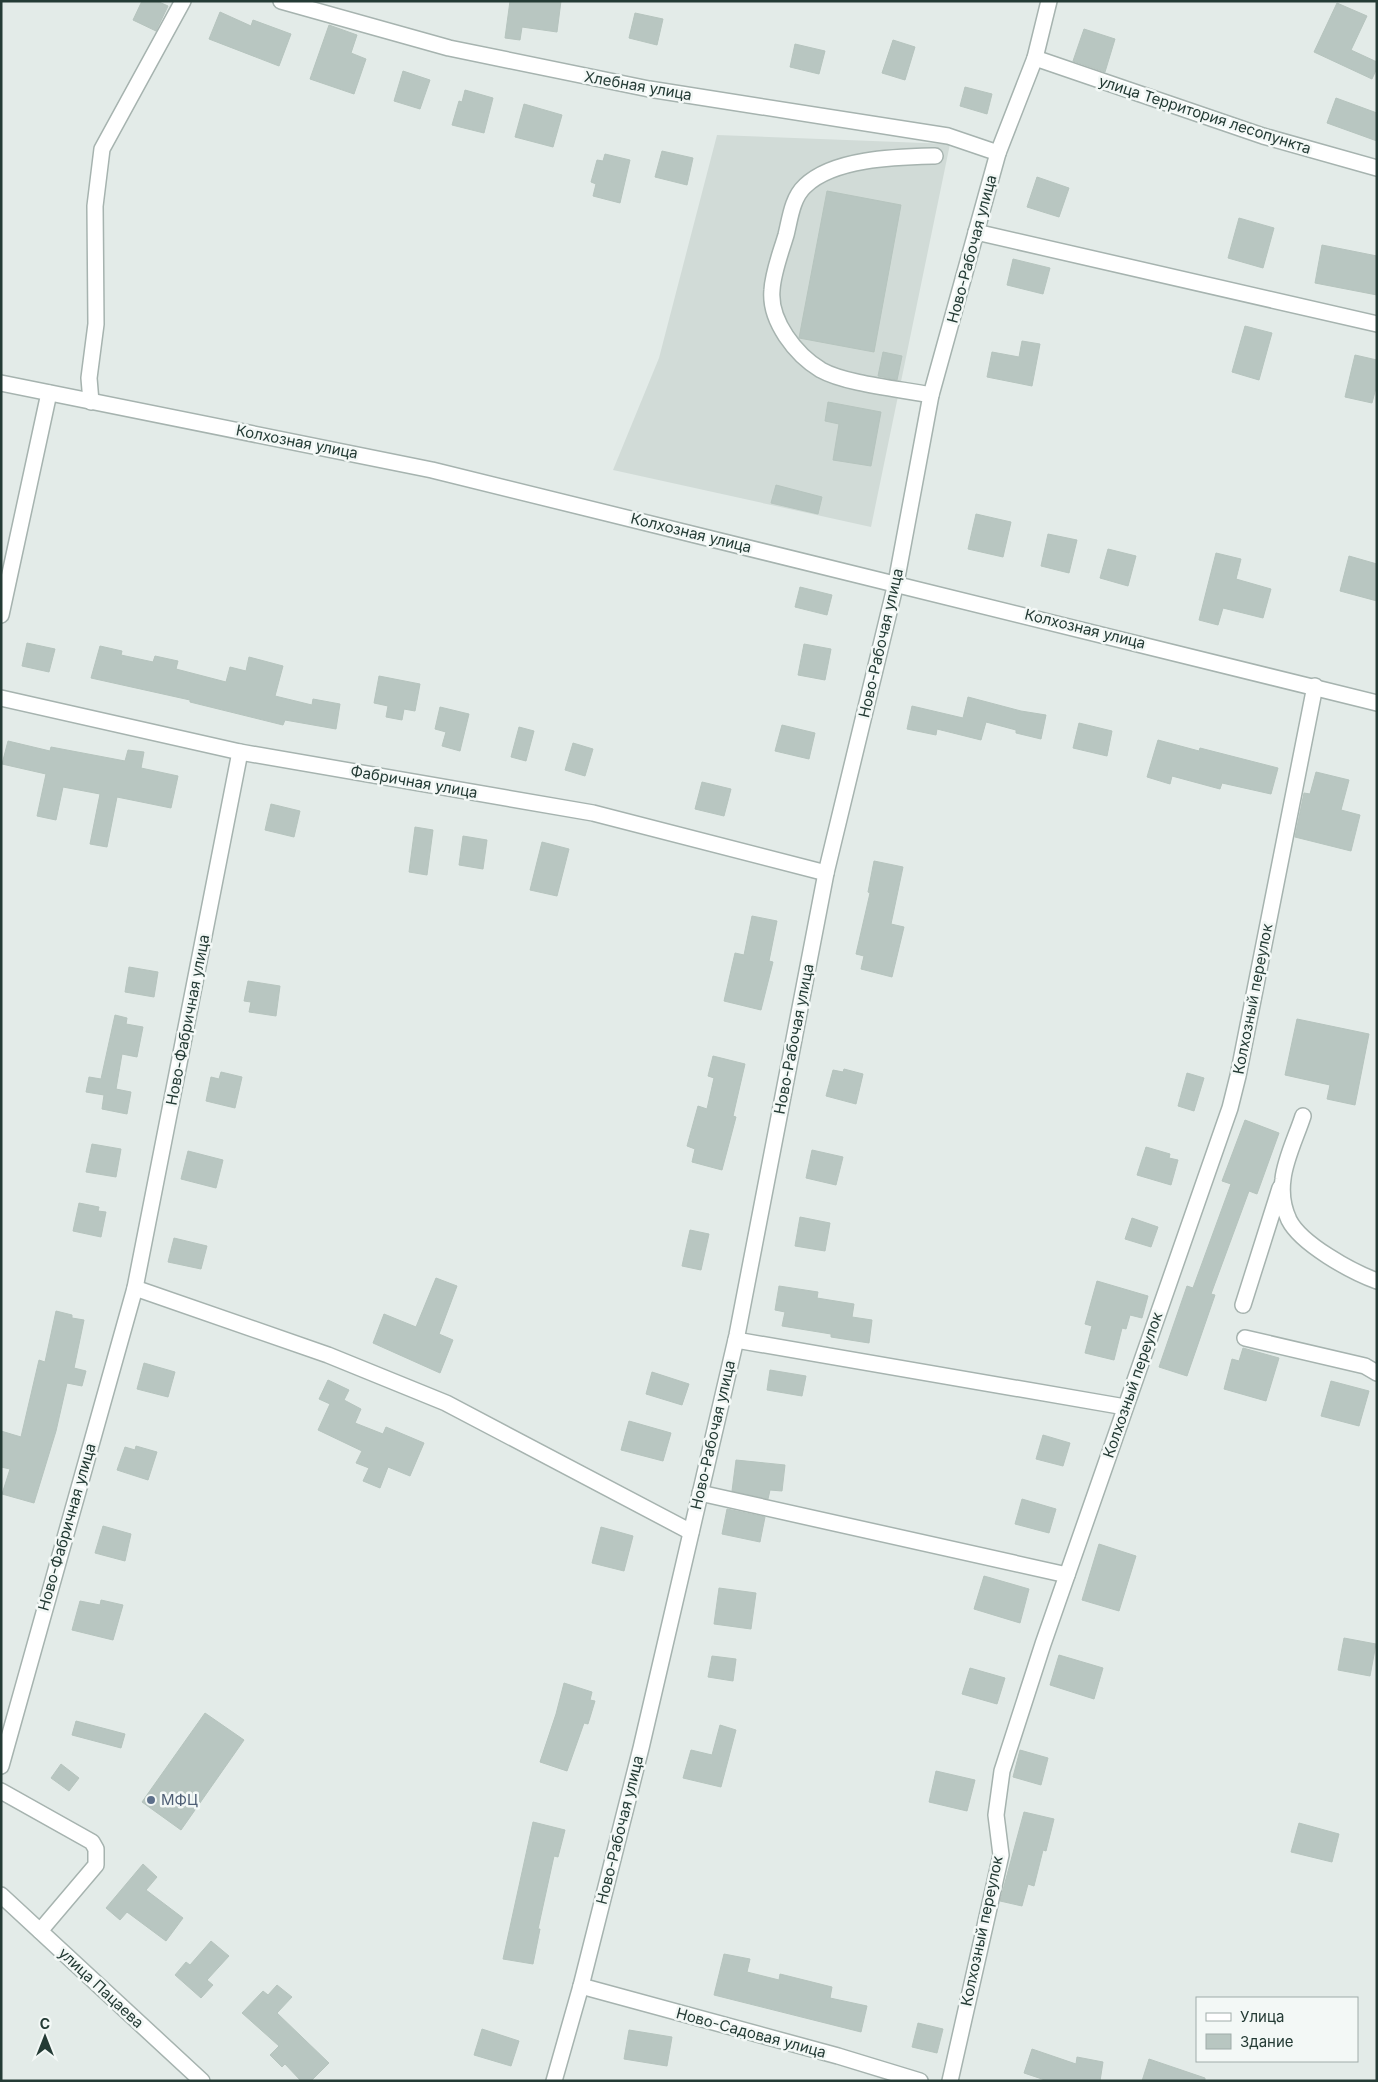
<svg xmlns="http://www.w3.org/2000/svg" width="1378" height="2082" font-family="Inter,sans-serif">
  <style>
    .built { fill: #d1dbd7 }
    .building { fill: #b8c6c1; stroke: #b6c4be }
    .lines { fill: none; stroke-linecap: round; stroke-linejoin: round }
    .minor-casing { stroke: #a6b3af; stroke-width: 18 }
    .minor { stroke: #fff; stroke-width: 15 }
    .service-dot { fill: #5c6f8a; stroke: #f3f8f6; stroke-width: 2 }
    .labels { text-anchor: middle; stroke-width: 5; stroke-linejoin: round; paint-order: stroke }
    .street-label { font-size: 15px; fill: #243b35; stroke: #f3f8f6 }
    .service-label { font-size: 15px; fill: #4e5e75; stroke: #f3f8f6; text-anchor: start }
  </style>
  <rect width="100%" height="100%" fill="#e3ebe8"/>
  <!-- built -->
  <polygon class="built" points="717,135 950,144 871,527 613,470 659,358"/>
  <!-- building -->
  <g class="building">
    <polygon points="142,1 157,1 168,6 156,31 133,20"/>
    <polygon points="510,1 561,1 557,32 522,27 520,40 505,38"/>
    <polygon points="1337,3 1367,16 1351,50 1377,62 1377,68 1372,79 1314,52"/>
    <polygon points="220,12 251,26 253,20 291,34 279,66 209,39"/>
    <polygon points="635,13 663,19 657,45 629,38"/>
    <polygon points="329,25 357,35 351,53 366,59 354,94 310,79"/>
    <polygon points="1084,29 1115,39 1105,72 1073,61"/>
    <polygon points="893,40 915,47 905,80 882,73"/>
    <polygon points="795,44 825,51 819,74 790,67"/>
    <polygon points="403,71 430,80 420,109 394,101"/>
    <polygon points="965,87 992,94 987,114 960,106"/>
    <polygon points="465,90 493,98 484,133 452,125 459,101 462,102"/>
    <polygon points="1336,98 1377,113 1377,141 1327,123"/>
    <polygon points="524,104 562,115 553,147 515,137"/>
    <polygon points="662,151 693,158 687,185 655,177"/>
    <polygon points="605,154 630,160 620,203 593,196 596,184 591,182 597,160 603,161"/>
    <polygon points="1037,177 1069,188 1059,217 1027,207"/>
    <polygon points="827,191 901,205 874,352 799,338"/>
    <polygon points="1239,218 1274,228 1263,268 1228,258"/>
    <polygon points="1322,245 1377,256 1377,295 1315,283"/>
    <polygon points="1013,259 1050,268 1043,294 1007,285"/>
    <polygon points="1245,326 1272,333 1259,380 1232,372"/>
    <polygon points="1022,341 1040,344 1032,386 987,377 992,352 1019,357"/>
    <polygon points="883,352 902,356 897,380 878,376"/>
    <polygon points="1355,355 1377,360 1377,384 1372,403 1345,397"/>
    <polygon points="828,402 881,412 871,466 833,460 839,424 825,421"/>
    <polygon points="776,485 822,497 818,514 771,503"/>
    <polygon points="976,514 1011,522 1003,557 968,549"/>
    <polygon points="1048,534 1077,540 1069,573 1041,566"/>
    <polygon points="1108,549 1136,556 1128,586 1100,578"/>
    <polygon points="1216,553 1241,559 1236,579 1271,589 1263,618 1223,608 1218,625 1199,620"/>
    <polygon points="1349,556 1377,564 1377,601 1340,591"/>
    <polygon points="800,587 832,595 827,615 795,607"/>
    <polygon points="27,643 55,649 49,672 22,666"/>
    <polygon points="804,644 831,649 825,680 798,675"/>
    <polygon points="100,646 122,651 121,655 153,662 155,656 178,661 176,669 226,682 230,667 246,671 249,657 283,666 275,696 312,705 313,699 340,704 336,729 285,720 283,725 190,702 190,700 91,678"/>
    <polygon points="379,676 420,684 415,711 404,709 402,720 386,717 388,706 374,703"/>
    <polygon points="968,697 1021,711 1046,715 1041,739 1016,733 1016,730 986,722 981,740 937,729 936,735 907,729 912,706 963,718"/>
    <polygon points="440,707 469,714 460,751 442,746 446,732 435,729"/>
    <polygon points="1079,723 1112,731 1107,756 1073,748"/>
    <polygon points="782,725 815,733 809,759 775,751"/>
    <polygon points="519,727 534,731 526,761 511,757"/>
    <polygon points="1158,740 1199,751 1200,748 1278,768 1271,794 1222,783 1220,789 1172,776 1170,784 1147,777"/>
    <polygon points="8,741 50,751 51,747 125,761 128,750 144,752 141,768 178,776 171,808 117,797 107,847 90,844 100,794 63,787 56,820 37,816 46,774 2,764"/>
    <polygon points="573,743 593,749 585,776 565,770"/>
    <polygon points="1316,772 1349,780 1341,810 1360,815 1351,851 1295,837 1304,793 1310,794"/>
    <polygon points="702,782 731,789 724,816 695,809"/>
    <polygon points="271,804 300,811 294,837 265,830"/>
    <polygon points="415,827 433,830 427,875 409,872"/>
    <polygon points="463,836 487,840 483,869 459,865"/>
    <polygon points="542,842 569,849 557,896 530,890"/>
    <polygon points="874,861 903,867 891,924 904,927 892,977 861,969 864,956 856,954 870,893 868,892"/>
    <polygon points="752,916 777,921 769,961 773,962 761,1010 724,1001 735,953 744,955"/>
    <polygon points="129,967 158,972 154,997 125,992"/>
    <polygon points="248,981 280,986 276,1016 249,1012 251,1002 244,1001"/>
    <polygon points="115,1015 127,1018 126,1024 143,1027 137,1057 122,1054 116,1089 131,1092 127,1114 102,1109 104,1095 86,1092 89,1077 101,1079"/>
    <polygon points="1297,1019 1369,1034 1355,1105 1327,1099 1330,1085 1285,1075"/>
    <polygon points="713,1056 745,1064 733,1116 736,1117 722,1170 692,1162 695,1149 687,1146 698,1106 707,1109 714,1078 708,1076"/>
    <polygon points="844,1069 863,1074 856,1104 826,1096 833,1070 843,1072"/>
    <polygon points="221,1072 242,1077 235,1108 206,1101 211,1077 219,1079"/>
    <polygon points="1187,1073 1204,1078 1194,1111 1178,1106"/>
    <polygon points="1245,1120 1279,1133 1257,1194 1249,1191 1211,1294 1215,1295 1187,1376 1159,1367 1187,1286 1193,1288 1231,1184 1222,1181"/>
    <polygon points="92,1144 121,1149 116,1177 86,1172"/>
    <polygon points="1146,1147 1170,1154 1169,1158 1178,1160 1171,1185 1137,1175"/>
    <polygon points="812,1150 843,1157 836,1185 806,1178"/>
    <polygon points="188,1151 223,1160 216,1188 181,1179"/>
    <polygon points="79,1203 99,1207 98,1211 106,1212 101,1237 73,1231"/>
    <polygon points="800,1217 830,1223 825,1251 795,1246"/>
    <polygon points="1132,1218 1158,1227 1151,1247 1125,1239"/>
    <polygon points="690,1230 709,1234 701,1270 682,1266"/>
    <polygon points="174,1238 207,1246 201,1269 168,1262"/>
    <polygon points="436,1278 457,1286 439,1334 453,1340 440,1373 373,1343 384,1314 416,1327"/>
    <polygon points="1097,1281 1148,1296 1142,1318 1130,1315 1126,1329 1122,1328 1114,1360 1085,1353 1092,1326 1085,1324"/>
    <polygon points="779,1286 818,1292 817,1298 854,1304 852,1317 872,1320 869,1343 831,1337 831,1334 782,1326 785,1312 775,1310"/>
    <polygon points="56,1311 72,1315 72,1318 84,1320 74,1368 86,1371 82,1386 67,1383 56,1431 34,1503 2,1494 10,1469 1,1467 1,1431 21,1437 39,1360 45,1362"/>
    <polygon points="1243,1348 1279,1358 1266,1401 1224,1389 1232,1359 1239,1361"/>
    <polygon points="144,1363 175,1372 168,1397 137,1389"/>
    <polygon points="770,1370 806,1376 802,1396 767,1390"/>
    <polygon points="652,1372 689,1384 682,1405 646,1394"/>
    <polygon points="328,1380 349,1390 344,1400 361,1409 355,1423 383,1434 386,1427 424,1443 410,1476 388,1467 380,1488 363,1481 369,1468 356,1463 362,1451 318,1430 330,1404 319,1399"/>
    <polygon points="1331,1381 1369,1391 1359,1426 1321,1416"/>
    <polygon points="629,1421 671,1433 663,1461 621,1450"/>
    <polygon points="1043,1435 1070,1443 1063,1466 1036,1459"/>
    <polygon points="136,1446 157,1452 148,1480 117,1470 125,1447 135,1450"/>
    <polygon points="736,1460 785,1465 782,1491 770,1490 768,1499 732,1491"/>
    <polygon points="1022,1499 1056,1509 1049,1533 1015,1524"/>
    <polygon points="727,1509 765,1517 760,1542 722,1534"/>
    <polygon points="103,1526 131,1534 125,1561 95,1553"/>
    <polygon points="601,1527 633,1536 624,1571 592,1563"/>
    <polygon points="1099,1544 1136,1556 1119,1611 1082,1600"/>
    <polygon points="984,1576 1029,1589 1020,1623 974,1609"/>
    <polygon points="719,1588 756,1593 751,1629 714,1624"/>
    <polygon points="101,1600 123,1605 113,1640 72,1630 80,1601 100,1605"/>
    <polygon points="1344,1638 1376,1644 1370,1676 1338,1670"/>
    <polygon points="1059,1655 1103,1668 1094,1699 1050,1685"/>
    <polygon points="712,1656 736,1659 733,1681 708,1677"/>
    <polygon points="970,1668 1005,1678 997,1704 962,1694"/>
    <polygon points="564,1683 592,1692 590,1700 595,1701 588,1724 584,1723 567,1771 540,1762 556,1714"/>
    <polygon points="205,1713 244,1740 181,1830 142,1802"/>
    <polygon points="76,1721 125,1734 121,1748 72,1735"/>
    <polygon points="720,1725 736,1730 721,1787 683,1778 691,1750 712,1755"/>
    <polygon points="1020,1750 1048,1758 1041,1785 1013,1777"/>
    <polygon points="61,1764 79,1778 69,1791 51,1778"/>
    <polygon points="936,1771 975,1780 967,1811 929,1802"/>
    <polygon points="1024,1812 1054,1819 1046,1851 1043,1850 1034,1886 1028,1884 1022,1906 1000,1901"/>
    <polygon points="533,1822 565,1830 558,1857 554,1856 538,1929 540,1929 533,1964 503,1959"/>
    <polygon points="1299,1823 1339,1834 1332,1862 1291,1852"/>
    <polygon points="143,1864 157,1877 146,1890 183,1918 166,1941 127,1912 120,1920 106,1908"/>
    <polygon points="211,1941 229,1956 207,1980 213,1985 201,1998 175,1975 186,1962 190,1965"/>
    <polygon points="724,1954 750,1959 747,1972 779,1980 780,1974 832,1987 830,1998 867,2006 861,2032 714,1995"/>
    <polygon points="277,1985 292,1997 277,2013 329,2063 311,2081 301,2081 285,2064 282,2067 270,2055 279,2046 242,2013 263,1991 268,1995"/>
    <polygon points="918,2023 943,2029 937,2053 912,2047"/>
    <polygon points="482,2029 519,2041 511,2066 474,2055"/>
    <polygon points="629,2030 672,2037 667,2066 624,2059"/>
    <polygon points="1032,2049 1076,2064 1077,2057 1103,2062 1100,2081 1048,2081 1024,2073"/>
    <polygon points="1149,2059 1205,2078 1205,2081 1142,2081"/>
  </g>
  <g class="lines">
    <defs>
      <g id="minor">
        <polyline points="281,1 449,48 649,89 948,136 998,153"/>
        <polyline points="1035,58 1263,136 1377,168"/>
        <polyline points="976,232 1377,324"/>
        <polyline points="1,383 432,470 1377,703"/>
        <path d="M 931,395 C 901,389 846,384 821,370 C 796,355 769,321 772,290 C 773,272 781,252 786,235 C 790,219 792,198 805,186 C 834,158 897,157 935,156"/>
        <polyline points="91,402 89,378 96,324 95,206 102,149 183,1"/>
        <polyline points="1,615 49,393"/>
        <polyline points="1,698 240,752 593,813 826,873"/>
        <path d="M 1303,1116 C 1297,1135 1285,1159 1283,1179 C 1281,1193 1283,1207 1289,1220 C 1301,1244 1352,1272 1377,1281"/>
        <polyline points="135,1288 328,1355 446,1403 691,1532"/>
        <polyline points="1243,1305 1280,1188"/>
        <polyline points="1245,1338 1365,1366 1377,1373"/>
        <polyline points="736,1340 1125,1407"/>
        <polyline points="700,1493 1067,1575"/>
        <polyline points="1,1766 135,1288 240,752"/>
        <polyline points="1,1791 92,1842 96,1849 96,1865 40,1931"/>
        <polyline points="1,1895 202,2081"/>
        <polyline points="581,1986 838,2056 920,2081"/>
        <polyline points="554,2081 581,1986 641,1748 737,1335 826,873 896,583 931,395 998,153 1035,58 1049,1"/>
        <polyline points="950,2081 1001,1855 996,1815 1002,1771 1043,1644 1230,1108 1238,1076 1315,686"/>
      </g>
    </defs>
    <!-- minor casing -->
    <use href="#minor" class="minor-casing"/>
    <!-- minor -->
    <use href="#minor" class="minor"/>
  </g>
  <!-- markers -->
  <circle class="service-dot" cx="151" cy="1800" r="5"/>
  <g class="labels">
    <!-- street labels -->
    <g class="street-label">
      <text transform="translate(638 86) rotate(10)" y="5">Хлебная улица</text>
      <text transform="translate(1205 115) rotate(18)" y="5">улица Территория лесопункта</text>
      <text transform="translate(972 249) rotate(-75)" y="5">Ново-Рабочая улица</text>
      <text transform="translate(297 442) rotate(11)" y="5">Колхозная улица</text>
      <text transform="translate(691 533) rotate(14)" y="5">Колхозная улица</text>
      <text transform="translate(1085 629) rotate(14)" y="5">Колхозная улица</text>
      <text transform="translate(881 643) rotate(-77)" y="5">Ново-Рабочая улица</text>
      <text transform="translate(414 782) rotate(10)" y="5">Фабричная улица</text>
      <text transform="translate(1253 999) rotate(-79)" y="5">Колхозный переулок</text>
      <text transform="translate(188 1020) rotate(-79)" y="5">Ново-Фабричная улица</text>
      <text transform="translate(794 1039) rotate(-79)" y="5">Ново-Рабочая улица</text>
      <text transform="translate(1133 1385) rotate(-71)" y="5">Колхозный переулок</text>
      <text transform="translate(713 1435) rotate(-77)" y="5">Ново-Рабочая улица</text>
      <text transform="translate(67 1527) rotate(-74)" y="5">Ново-Фабричная улица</text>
      <text transform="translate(620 1830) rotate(-76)" y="5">Ново-Рабочая улица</text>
      <text transform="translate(982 1931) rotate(-78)" y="5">Колхозный переулок</text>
      <text transform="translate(101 1988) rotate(43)" y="5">улица Пацаева</text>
      <text transform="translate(751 2033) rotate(15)" y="5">Ново-Садовая улица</text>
    </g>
    <!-- service labels -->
    <g class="service-label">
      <text x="161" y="1805">МФЦ</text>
    </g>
  </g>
  <!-- border -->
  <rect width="1378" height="2082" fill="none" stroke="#243b35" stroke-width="5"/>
  <!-- legend -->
  <rect x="1196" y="1997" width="162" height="65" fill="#f3f8f6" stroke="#a0aca9"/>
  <rect x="1206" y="2013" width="25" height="8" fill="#ffffff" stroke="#a0aca9"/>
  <text x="1240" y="2022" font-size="15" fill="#243b35">Улица</text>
  <rect x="1206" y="2034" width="25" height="15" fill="#b8c6c1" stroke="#a0aca9"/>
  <text x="1240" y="2047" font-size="15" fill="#243b35">Здание</text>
  <!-- north arrow -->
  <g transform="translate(45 2037)" stroke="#f3f8f6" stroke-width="4" paint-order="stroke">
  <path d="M0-4L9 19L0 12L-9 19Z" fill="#243b35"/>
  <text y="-8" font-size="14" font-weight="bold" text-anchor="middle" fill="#243b35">С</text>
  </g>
</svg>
